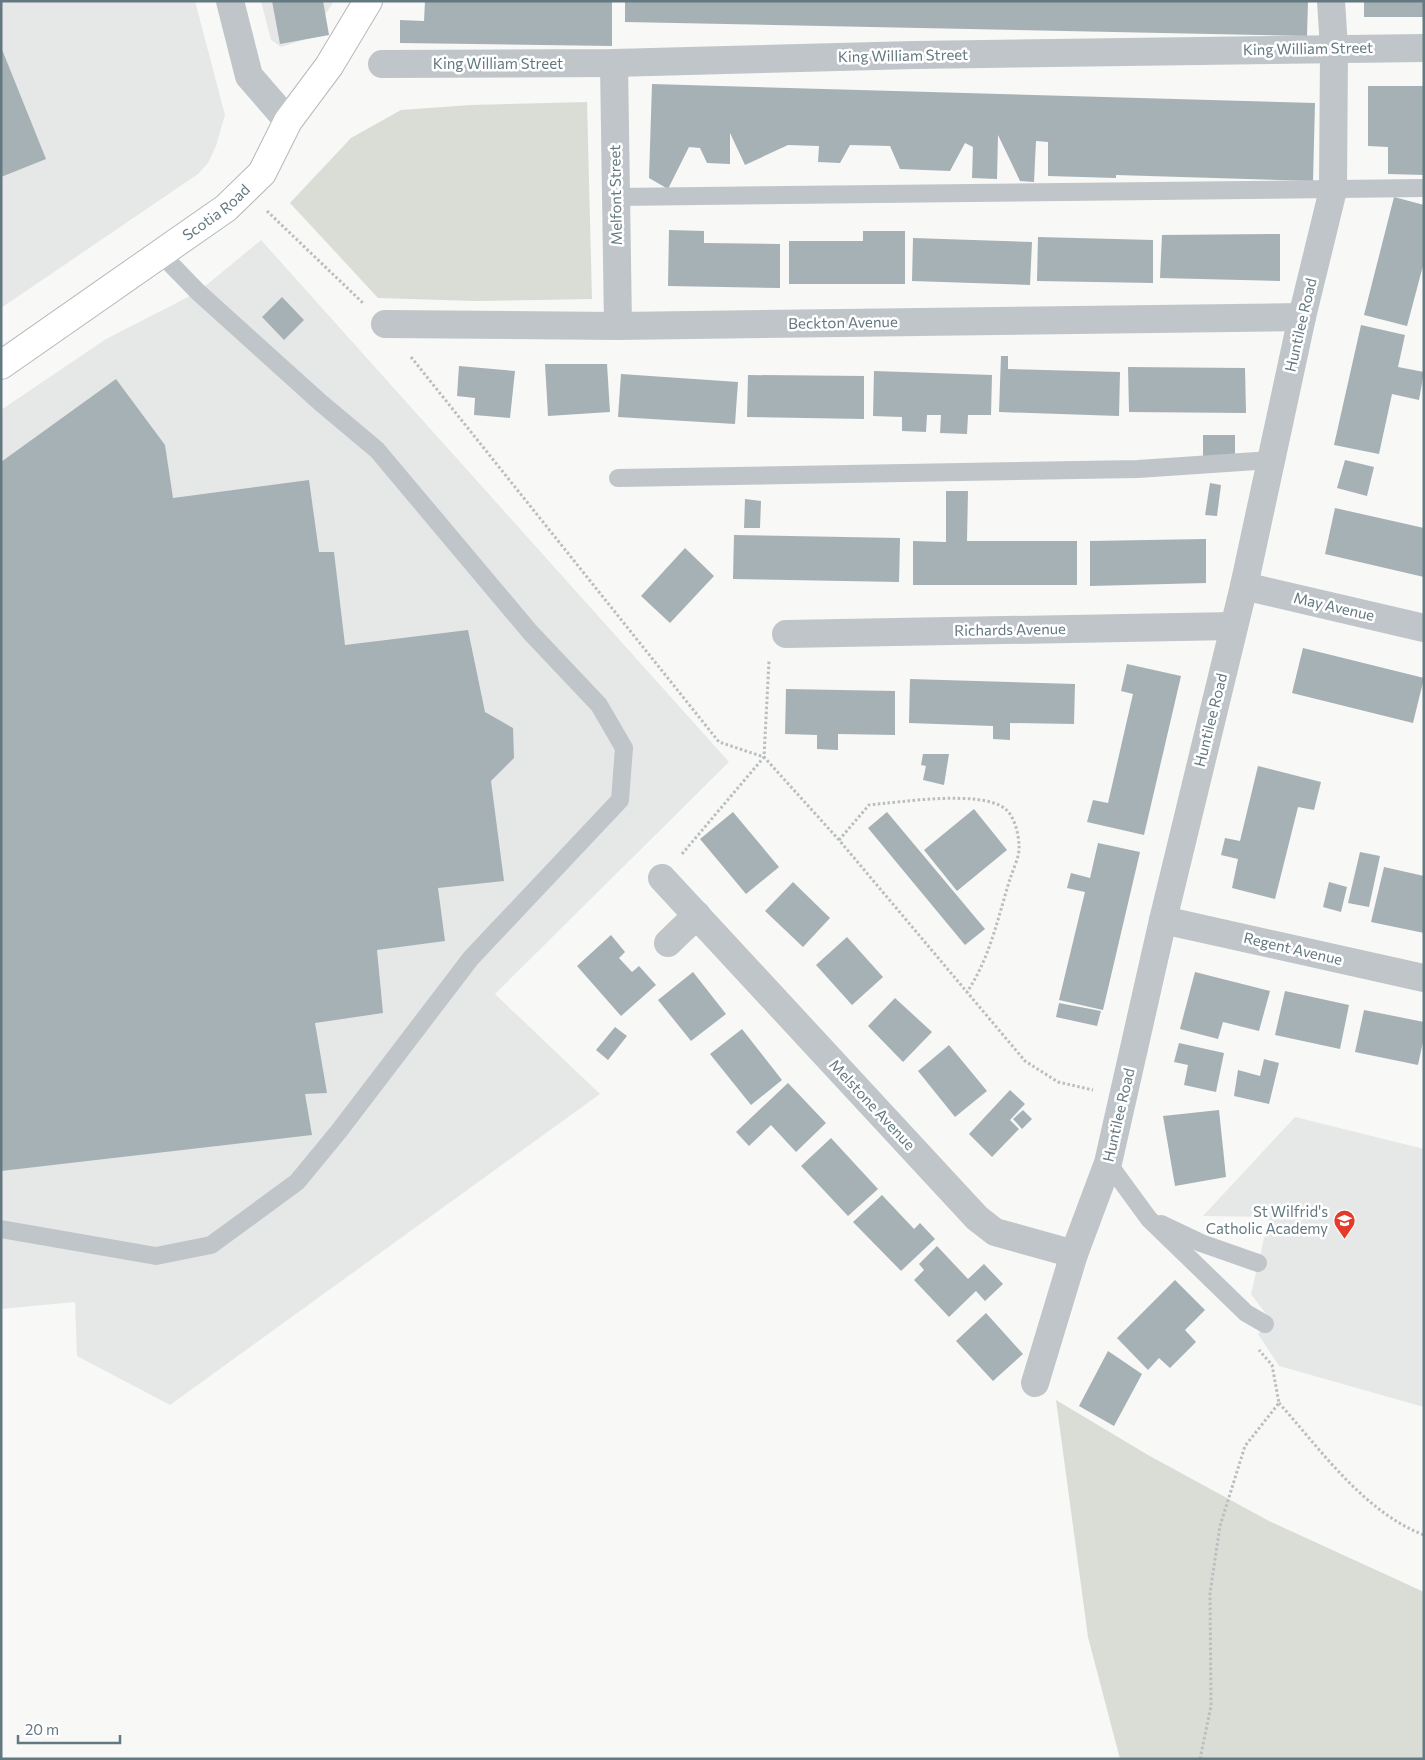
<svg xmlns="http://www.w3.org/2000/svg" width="1425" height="1760" font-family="Commissioner,sans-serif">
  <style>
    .built { fill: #e6e8e7 }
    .green { fill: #d9ddd5 }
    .building { fill: #a6b1b5 }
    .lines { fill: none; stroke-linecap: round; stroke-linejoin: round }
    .primary-casing { stroke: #b3b9bc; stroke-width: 30 }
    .path { stroke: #b9bec0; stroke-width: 3; stroke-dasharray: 2.5 2.5; stroke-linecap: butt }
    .lane { stroke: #bfc5c8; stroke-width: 18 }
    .street { stroke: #bfc5c8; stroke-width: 28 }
    .primary { stroke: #fff; stroke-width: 28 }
    .labels { text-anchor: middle; stroke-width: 5; stroke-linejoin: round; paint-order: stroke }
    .street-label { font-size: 15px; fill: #637881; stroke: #fff }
    .poi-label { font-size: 15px; fill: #637881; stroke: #fff; text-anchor: end }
  </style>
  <rect width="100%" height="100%" fill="#f8f8f6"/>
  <!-- built -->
  <g class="built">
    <polygon points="1,1 195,1 225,115 216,146 208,163 198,174 1,308"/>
    <polygon points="261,1 334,1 310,38 281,47 271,40"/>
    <polygon points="261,240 729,762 495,994 600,1094 170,1405 77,1356 75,1302 1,1309 1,410 106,339 198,292"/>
    <polygon points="1295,1117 1424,1149 1424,1407 1279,1366 1258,1334 1269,1318 1251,1294 1269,1217 1203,1216"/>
  </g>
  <!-- green -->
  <g class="green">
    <polygon points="587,102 592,299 475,301 378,298 290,203 351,138 401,110 471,105"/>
    <polygon points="1056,1400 1148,1455 1269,1521 1424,1592 1424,1759 1120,1759 1088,1637"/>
  </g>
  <!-- building -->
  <g class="building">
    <polygon points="272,1 323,1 329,35 280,44"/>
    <polygon points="425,1 612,1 612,46 400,43 400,20 424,21"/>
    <polygon points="625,1 1308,1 1307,36 625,22"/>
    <rect x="1364" y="1" width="60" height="16"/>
    <polygon points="1,47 46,159 1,177"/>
    <polygon points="652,84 1315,103 1313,181 1116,175 1116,178 1048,176 1048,142 1036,141 1034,182 1020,181 998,135 997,179 972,178 973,147 965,143 950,171 900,169 890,146 850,145 840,163 818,162 819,146 788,145 745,165 730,133 730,164 707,163 700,148 689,147 668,189 649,178"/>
    <polygon points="1368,86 1424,86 1424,175 1388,174 1388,147 1368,146"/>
    <polygon points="1394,197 1424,205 1424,262 1407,326 1364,315"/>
    <polygon points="669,230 704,231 704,243 780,244 780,288 668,286"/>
    <polygon points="863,231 905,231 905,284 789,284 789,241 863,241"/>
    <polygon points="1280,234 1280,281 1160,278 1162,235"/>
    <polygon points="1038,237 1153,240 1153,283 1037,281"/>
    <polygon points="913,238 1032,242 1030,285 912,281"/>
    <polygon points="282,297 304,320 284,340 262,317"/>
    <polygon points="1361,325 1405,335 1398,367 1424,372 1419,400 1392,394 1379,454 1334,445"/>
    <polygon points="1001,356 1008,356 1008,369 1120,372 1119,416 999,412"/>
    <polygon points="545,364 607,364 610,412 548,416"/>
    <polygon points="459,366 515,371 510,418 474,415 475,398 457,396"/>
    <polygon points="1128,367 1245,368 1246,413 1129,412"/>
    <polygon points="874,371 992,375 991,415 968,415 967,434 940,433 941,415 927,415 926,432 902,431 902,417 873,416"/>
    <polygon points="621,374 738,382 735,424 618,417"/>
    <polygon points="748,375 864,376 864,419 747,417"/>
    <polygon points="116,379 165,445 173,498 309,480 319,552 334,552 345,645 468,630 485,712 513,728 514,758 491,781 504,881 438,888 445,941 377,950 383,1013 315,1023 327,1093 305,1094 312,1135 1,1171 1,462"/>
    <polygon points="1203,435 1235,435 1235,459 1203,458"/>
    <polygon points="1345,460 1374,467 1367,496 1337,488"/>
    <polygon points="1210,483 1221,485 1217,516 1205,515"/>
    <polygon points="946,491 968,491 967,541 1077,541 1077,585 913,585 913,541 946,542"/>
    <polygon points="745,499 761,501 760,528 744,528"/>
    <polygon points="1335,508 1424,528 1424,577 1325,554"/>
    <polygon points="734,535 900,538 899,582 733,579"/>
    <polygon points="1206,539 1206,583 1090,586 1090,541"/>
    <polygon points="685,548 714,576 670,623 641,596"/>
    <polygon points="1303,648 1424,678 1413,723 1292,693"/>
    <polygon points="1127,664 1181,676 1144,835 1087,822 1093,800 1108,803 1133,694 1121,691"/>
    <polygon points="910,679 1075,684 1074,724 1010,723 1010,740 993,739 993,726 909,723"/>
    <polygon points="786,689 895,691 895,735 838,734 838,750 817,749 817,735 785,734"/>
    <polygon points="923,754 949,754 944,785 923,780 926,766 921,765"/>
    <polygon points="1258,766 1321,782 1314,810 1298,807 1275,899 1232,888 1238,859 1221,855 1225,838 1240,841"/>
    <polygon points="974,809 1007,850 957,891 924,850"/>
    <polygon points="733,812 779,867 746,894 700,839"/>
    <polygon points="887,812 985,929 965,945 868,828"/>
    <polygon points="1098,843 1140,852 1103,1010 1059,1000 1085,892 1067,888 1071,873 1090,878"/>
    <polygon points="1360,852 1380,856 1369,907 1348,903"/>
    <polygon points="1384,867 1424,876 1424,933 1371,922"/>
    <polygon points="793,882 830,918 803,947 765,911"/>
    <polygon points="1329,882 1347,887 1341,912 1323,907"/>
    <polygon points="611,935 625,952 619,958 632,972 639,966 656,985 621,1016 577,966"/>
    <polygon points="847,937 883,977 852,1005 816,965"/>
    <polygon points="693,972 726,1014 691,1041 658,1000"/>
    <polygon points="1195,972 1270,991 1259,1031 1223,1022 1218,1039 1180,1029"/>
    <polygon points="1285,991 1349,1005 1340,1049 1275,1035"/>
    <polygon points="895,998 932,1032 903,1062 868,1026"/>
    <polygon points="1059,1003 1101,1011 1097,1026 1056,1017"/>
    <polygon points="1364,1010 1424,1022 1424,1037 1418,1065 1355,1052"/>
    <polygon points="615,1027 627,1036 608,1060 596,1050"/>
    <polygon points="742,1029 782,1080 751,1105 710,1054"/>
    <polygon points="1179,1043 1224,1053 1216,1092 1184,1085 1188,1065 1174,1062"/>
    <polygon points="949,1045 987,1091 955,1117 918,1071"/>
    <polygon points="1264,1059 1279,1063 1269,1104 1234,1096 1238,1070 1260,1076"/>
    <polygon points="788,1083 826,1123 796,1152 771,1125 749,1146 736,1132"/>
    <polygon points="1010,1090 1025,1104 1010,1120 1019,1129 992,1157 969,1134"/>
    <polygon points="1023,1110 1032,1119 1022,1129 1013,1119"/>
    <polygon points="1219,1110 1226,1177 1175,1186 1163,1116"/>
    <polygon points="831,1138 878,1189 848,1216 801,1166"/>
    <polygon points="882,1195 914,1229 920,1223 935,1239 901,1271 853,1222"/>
    <polygon points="937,1246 968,1279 984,1264 1003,1284 985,1301 976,1291 949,1317 914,1280 924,1270 919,1264"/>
    <polygon points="1175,1280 1205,1310 1185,1330 1196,1342 1170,1368 1159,1358 1148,1370 1117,1338"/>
    <polygon points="986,1313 1023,1354 993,1381 956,1341"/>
    <polygon points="1108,1351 1142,1374 1114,1426 1079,1406"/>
  </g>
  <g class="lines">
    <defs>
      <g id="primary">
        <path id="s1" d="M 1,365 L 226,208 L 262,173 L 288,121 L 329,66 L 368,1"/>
      </g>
    </defs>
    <!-- primary casing -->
    <use href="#primary" class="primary-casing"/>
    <!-- path -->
    <g class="path">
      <polyline points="267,211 364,304"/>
      <polyline points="411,357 719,742 764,757 839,840 1025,1061 1058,1082 1093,1090"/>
      <path d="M 839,840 L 869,805 C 900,802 980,790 1004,808 C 1014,814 1019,835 1019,846 C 1020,856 1013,869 1010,879 C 998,917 990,958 967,992"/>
      <polyline points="682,854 764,757 769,661"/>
      <path d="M 1279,1403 C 1321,1450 1364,1512 1424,1535"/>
      <polyline points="1200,1759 1211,1706 1210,1593 1220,1526 1245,1446 1279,1403 1272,1365 1259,1350"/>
    </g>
    <!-- lane -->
    <g class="lane">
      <polyline points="616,197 1424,188"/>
      <polyline points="618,478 1138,469 1271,460"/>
      <polyline points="1108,1163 1149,1219 1246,1313 1265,1324"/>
      <polyline points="1161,1224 1201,1243 1258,1263"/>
      <polyline points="1,1229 156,1256 211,1245 297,1182 339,1131 471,958 620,800 624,748 599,705 530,632 377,450 321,403 198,292 161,254"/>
    </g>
    <!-- street -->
    <g class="street">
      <polyline points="230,1 249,76 288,121"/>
      <polyline points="614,63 618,326"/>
      <polyline points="382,64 614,63 914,55 1424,48"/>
      <polyline points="385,324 618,326 1302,317"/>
      <polyline points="1244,586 1424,628"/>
      <polyline points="786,634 1234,626"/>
      <polyline points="662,878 977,1218 995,1232 1074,1254"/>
      <polyline points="1163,920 1424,978"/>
      <polyline points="668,943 697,915"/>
      <polyline points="1035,1383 1074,1254 1108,1163 1163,920 1244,586 1302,317 1333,190 1334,48 1331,1"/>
    </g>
    <!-- primary -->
    <use href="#primary" class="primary"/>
  </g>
  <!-- icons -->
  <defs>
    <symbol id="school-pin" viewBox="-11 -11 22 30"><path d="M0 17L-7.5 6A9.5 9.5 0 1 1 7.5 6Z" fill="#e43a2a" stroke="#fff"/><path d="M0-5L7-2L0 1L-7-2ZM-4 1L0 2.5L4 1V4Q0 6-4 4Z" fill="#fff"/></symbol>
  </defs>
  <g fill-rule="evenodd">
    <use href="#school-pin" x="1332" y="1208" width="25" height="34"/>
  </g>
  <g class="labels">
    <!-- street labels -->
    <g class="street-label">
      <text transform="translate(1308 49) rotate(-1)" y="5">King William Street</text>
      <text transform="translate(903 56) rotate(-1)" y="5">King William Street</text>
      <text x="498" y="69">King William Street</text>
      <text transform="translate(616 195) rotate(-91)" y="5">Melfont Street</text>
      <text dy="5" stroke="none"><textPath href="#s1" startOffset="264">Scotia Road</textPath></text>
      <text transform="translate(843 323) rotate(-1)" y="5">Beckton Avenue</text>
      <text transform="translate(1301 325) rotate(-77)" y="5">Huntilee Road</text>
      <text transform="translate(1334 607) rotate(13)" y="5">May Avenue</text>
      <text transform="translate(1010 630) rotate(-1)" y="5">Richards Avenue</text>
      <text transform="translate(1211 720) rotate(-76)" y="5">Huntilee Road</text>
      <text transform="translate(1293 949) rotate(13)" y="5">Regent Avenue</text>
      <text transform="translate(872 1105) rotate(47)" y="5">Melstone Avenue</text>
      <text transform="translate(1119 1115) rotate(-77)" y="5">Huntilee Road</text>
    </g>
    <!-- poi labels -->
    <g class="poi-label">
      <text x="1328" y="1217">St Wilfrid's<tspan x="1328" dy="17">Catholic Academy</tspan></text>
    </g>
  </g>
  <!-- border -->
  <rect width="1425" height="1760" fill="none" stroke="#637881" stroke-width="5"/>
  <!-- scale -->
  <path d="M18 1735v8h102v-8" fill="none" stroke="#637881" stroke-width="2.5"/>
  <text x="25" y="1735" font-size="15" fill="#637881" stroke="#ffffff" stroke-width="4" paint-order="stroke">20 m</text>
</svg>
